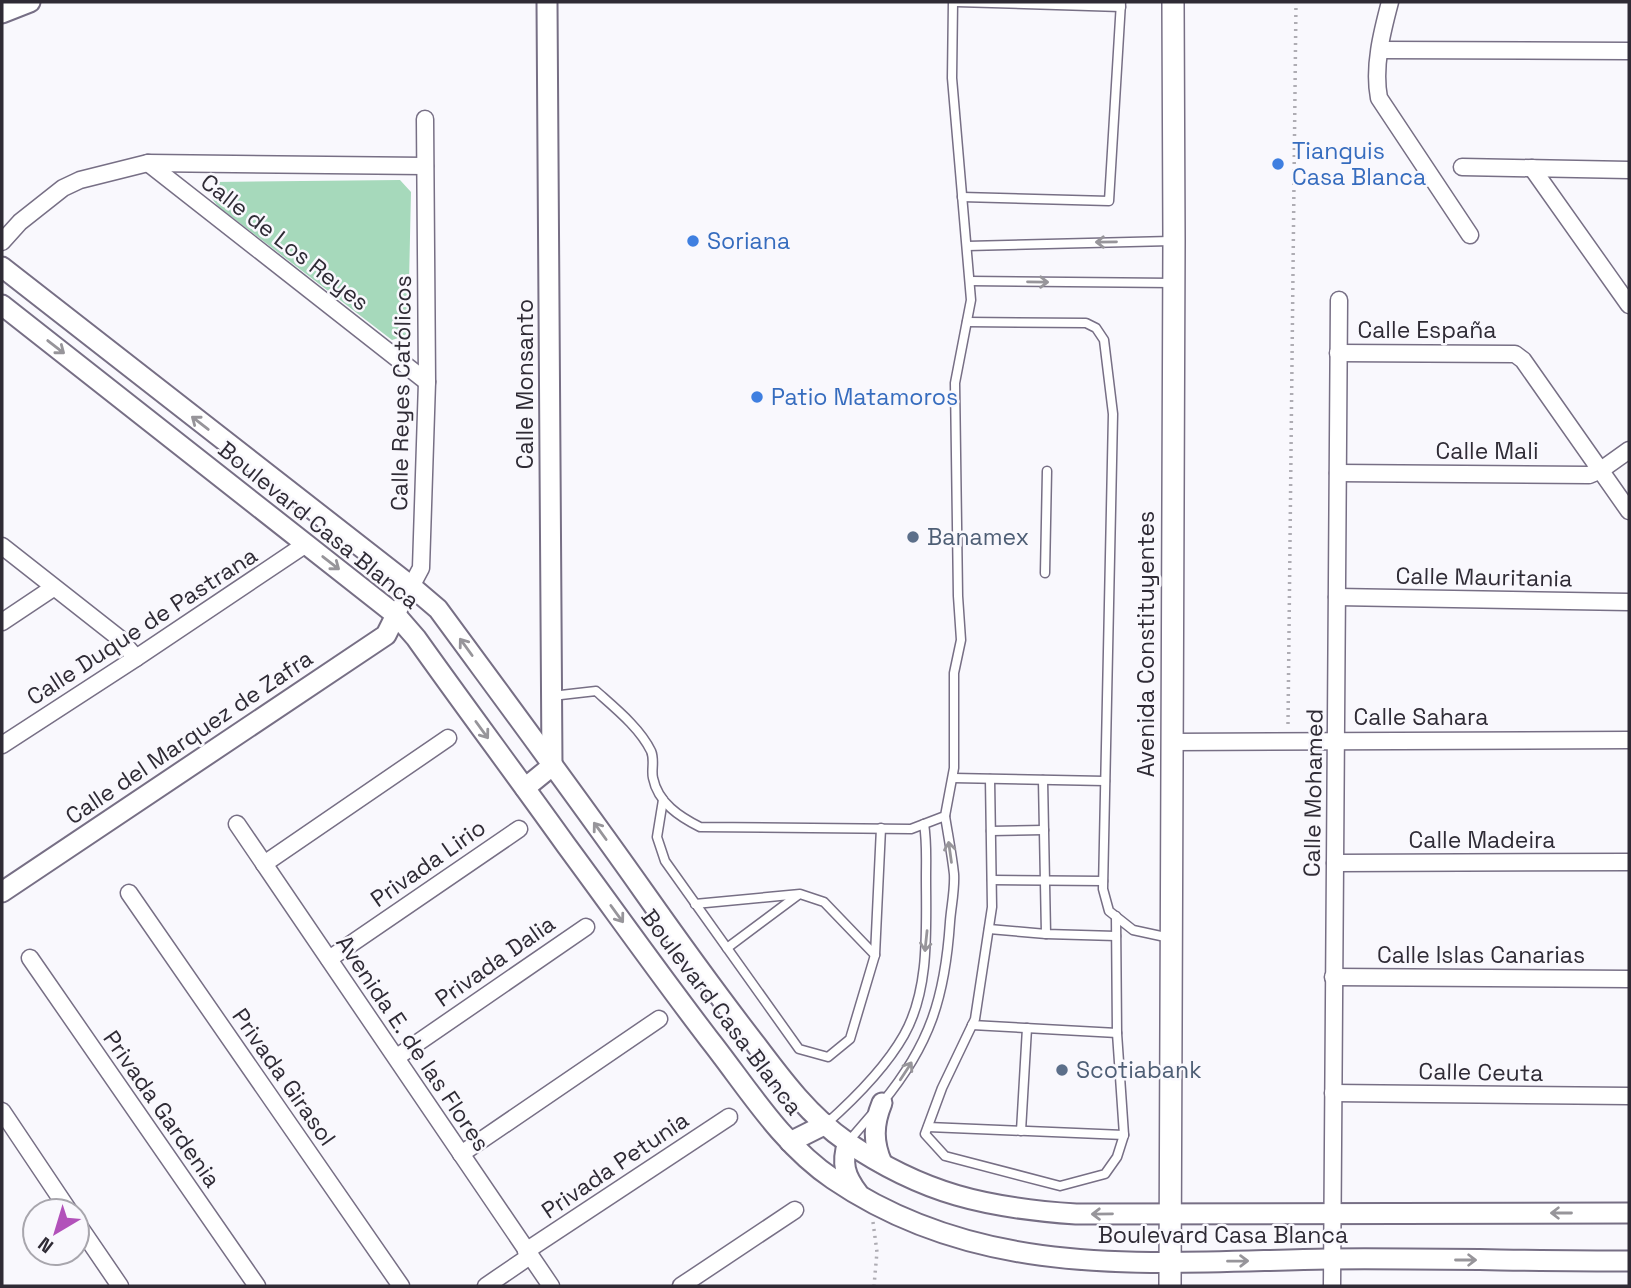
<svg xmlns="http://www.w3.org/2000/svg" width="1631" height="1288" font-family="'Space Grotesk',sans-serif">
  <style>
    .green { fill: #a6d9bb }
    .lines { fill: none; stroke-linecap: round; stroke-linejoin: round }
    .service-casing { stroke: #776f85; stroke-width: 11 }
    .minor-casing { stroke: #776f85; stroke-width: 19 }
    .tertiary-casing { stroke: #776f85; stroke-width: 23 }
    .secondary-casing { stroke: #776f85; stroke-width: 24 }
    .path { stroke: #aeacb3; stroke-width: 3.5; stroke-dasharray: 2 5; stroke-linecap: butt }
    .service { stroke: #fff; stroke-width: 8 }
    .minor { stroke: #fff; stroke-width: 16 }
    .tertiary { stroke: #fff; stroke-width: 19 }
    .secondary { stroke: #fff; stroke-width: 21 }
    .oneway { stroke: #97959a }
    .shop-dot { fill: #3f7fe0; stroke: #f9f8fd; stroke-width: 2.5 }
    .service-dot { fill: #5c6f8a; stroke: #f9f8fd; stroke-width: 2.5 }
    .labels { text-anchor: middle; stroke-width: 5; stroke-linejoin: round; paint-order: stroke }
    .shop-label { font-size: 23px; fill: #366cbe; stroke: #f9f8fd; text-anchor: start }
    .street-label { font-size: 23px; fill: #2f2b35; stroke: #f9f8fd }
    .service-label { font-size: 23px; fill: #4e5e75; stroke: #f9f8fd; text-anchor: start }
  </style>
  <rect width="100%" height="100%" fill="#f9f8fd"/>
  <!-- green -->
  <path class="green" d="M 400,180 L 411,192 L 408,328 L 405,336 L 392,340 L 219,207 C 211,198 207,194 214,182 Z"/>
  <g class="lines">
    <defs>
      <g id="service">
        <polyline points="957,2 1121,7"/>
        <polyline points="962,197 1109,201 1121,2"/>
        <polyline points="967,246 1171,241"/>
        <polyline points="970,281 1173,283"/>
        <polyline points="967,322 1086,323 1096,328 1104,340 1113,414 1103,889 1109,911 1133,930 1170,938"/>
        <polyline points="1045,573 1047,471"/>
        <path d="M 552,696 L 596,691 C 615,708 640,728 651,751 C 655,760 651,770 653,778 C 658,803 680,817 700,827 L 911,829 L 945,816 L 954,768 L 954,673 L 961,640 L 958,596 L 955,383 L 971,300 L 952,78 L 953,2"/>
        <polyline points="953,778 1105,781"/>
        <polyline points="990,779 992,907 975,1019 942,1088 925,1134 945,1156 1060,1186 1105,1174 1117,1157 1124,1135 1117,1033 1116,916"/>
        <polyline points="1043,780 1046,934 1116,936"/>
        <polyline points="663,800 657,837 665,861 799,1049 828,1057 850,1039 875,955 881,828"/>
        <polyline points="991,831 1044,830"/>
        <polyline points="992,880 1103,881"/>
        <polyline points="695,904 800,894 824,902 875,955"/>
        <polyline points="989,929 1046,934"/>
        <polyline points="727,948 798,895"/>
        <polyline points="972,1025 1117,1033"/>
        <path d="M 882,1103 C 930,1045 945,997 950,922 C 951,907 955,890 954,874 C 952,855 948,835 945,816"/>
        <path d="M 826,1124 C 853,1100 886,1067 904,1035 C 930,989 926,929 926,877 C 926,859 927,842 924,824"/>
        <polyline points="928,1127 1124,1135"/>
        <polyline points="1021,1131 1027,1028"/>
        <polyline points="848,1142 873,1113"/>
      </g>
      <g id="minor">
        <path d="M 1390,2 C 1382,32 1373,67 1379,98 L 1470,235"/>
        <polyline points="1380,50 1629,51"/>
        <polyline points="148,163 427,382"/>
        <polyline points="1462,167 1629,170"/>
        <polyline points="1532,168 1629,305"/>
        <polyline points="2,242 20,222 63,188 80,180 148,163 425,166"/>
        <polyline points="1338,353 1515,354 1523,360 1629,511"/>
        <polyline points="1338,473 1589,475 1601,470 1629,450"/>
        <polyline points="2,546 119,638 136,658"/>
        <polyline points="1337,597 1629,602"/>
        <polyline points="396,615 421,568 427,382 425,119"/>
        <polyline points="2,622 53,588"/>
        <polyline points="1172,742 1629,740"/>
        <polyline points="2,745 136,658 306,544"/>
        <polyline points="237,824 551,1286"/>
        <polyline points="1335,863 1629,862"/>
        <polyline points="264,864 448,738"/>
        <polyline points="129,893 401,1286"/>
        <polyline points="30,958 257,1286"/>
        <polyline points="329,959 519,829"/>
        <polyline points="1333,977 1629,979"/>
        <polyline points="397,1057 586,927"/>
        <polyline points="1333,1093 1629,1096"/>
        <polyline points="2,1111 69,1211"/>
        <polyline points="461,1154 659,1019"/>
        <polyline points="77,1223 120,1286"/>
        <polyline points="526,1251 729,1117"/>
        <polyline points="486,1286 530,1256"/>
        <polyline points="681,1286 795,1210"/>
        <polyline points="1332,1286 1339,300"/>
      </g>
      <g id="tertiary">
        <polyline points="2,13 30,2"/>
        <path d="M 2,267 L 411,586 L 438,609 C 507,703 577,797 644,892 C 680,943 716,993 754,1042 C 781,1078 809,1116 847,1142 C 923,1194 987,1208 1076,1214 L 1629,1213"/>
        <path d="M 2,305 L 396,615 L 416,638 C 465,707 516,775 566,845 C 614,910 660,975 709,1039 C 747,1087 781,1144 833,1179 C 984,1282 1154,1262 1328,1259 C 1428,1258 1529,1261 1629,1261"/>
        <polyline points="525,788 552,766 547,2"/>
        <polyline points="2,892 386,635 396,615"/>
        <path d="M 882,1103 C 873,1125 873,1142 882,1163"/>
        <polyline points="790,1142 826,1124"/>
        <path d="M 848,1142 C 841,1163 845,1176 858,1193"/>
      </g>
      <polyline id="secondary" points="1170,1286 1174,241 1173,2"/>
    </defs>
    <!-- service casing -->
    <use href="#service" class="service-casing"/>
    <!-- minor casing -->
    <use href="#minor" class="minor-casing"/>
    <!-- tertiary casing -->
    <use href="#tertiary" class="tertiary-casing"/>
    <!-- secondary casing -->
    <use href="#secondary" class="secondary-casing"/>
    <!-- path -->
    <g class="path">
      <polyline points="1288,724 1296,2"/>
      <polyline points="873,1222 877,1252 874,1286"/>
    </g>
    <!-- service -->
    <use href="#service" class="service"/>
    <!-- minor -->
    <use href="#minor" class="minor"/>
    <!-- tertiary -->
    <use href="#tertiary" class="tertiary"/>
    <!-- secondary -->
    <use href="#secondary" class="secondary"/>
  </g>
  <!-- one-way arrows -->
  <defs><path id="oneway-shaft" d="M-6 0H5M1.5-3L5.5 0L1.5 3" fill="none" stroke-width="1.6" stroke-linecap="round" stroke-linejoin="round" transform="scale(1.75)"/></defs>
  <g class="oneway">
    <use href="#oneway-shaft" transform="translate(1106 242) rotate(179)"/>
    <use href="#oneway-shaft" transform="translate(1038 282) rotate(1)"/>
    <use href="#oneway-shaft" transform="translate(56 347) rotate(38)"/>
    <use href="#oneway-shaft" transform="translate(200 423) rotate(-142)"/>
    <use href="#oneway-shaft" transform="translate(331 563) rotate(38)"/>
    <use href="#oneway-shaft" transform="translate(466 647) rotate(-126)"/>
    <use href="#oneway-shaft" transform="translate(482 730) rotate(54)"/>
    <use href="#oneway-shaft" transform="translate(600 831) rotate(-126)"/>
    <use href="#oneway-shaft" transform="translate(950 852) rotate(-98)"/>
    <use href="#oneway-shaft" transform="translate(617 914) rotate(54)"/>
    <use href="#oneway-shaft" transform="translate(926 941) rotate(96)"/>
    <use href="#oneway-shaft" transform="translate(906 1071) rotate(-57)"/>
    <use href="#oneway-shaft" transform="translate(1561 1213) rotate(-180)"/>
    <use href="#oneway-shaft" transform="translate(1102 1214) rotate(179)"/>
    <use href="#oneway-shaft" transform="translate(1466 1260)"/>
    <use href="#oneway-shaft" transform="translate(1238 1261) rotate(-1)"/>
  </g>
  <!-- markers -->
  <g class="shop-dot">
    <circle cx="1278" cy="164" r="7"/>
    <circle cx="693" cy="241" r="7"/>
    <circle cx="757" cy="397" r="7"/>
  </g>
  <g class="service-dot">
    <circle cx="913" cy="537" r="7"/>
    <circle cx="1062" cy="1070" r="7"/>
  </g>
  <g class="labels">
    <!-- shop labels -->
    <g class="shop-label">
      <text x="1292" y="159">Tianguis<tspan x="1292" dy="26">Casa Blanca</tspan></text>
      <text x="707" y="249">Soriana</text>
      <text x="771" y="405">Patio Matamoros</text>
    </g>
    <!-- street labels -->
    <g class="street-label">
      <text transform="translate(285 242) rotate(38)" y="8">Calle de Los Reyes</text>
      <text x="1427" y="338">Calle España</text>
      <text transform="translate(525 384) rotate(-90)" y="8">Calle Monsanto</text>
      <text transform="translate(401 393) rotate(-89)" y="8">Calle Reyes Católicos</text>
      <text x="1487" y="459">Calle Mali</text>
      <text transform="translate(319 525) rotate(39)" y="8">Boulevard Casa Blanca</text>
      <text transform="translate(1484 577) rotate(1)" y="8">Calle Mauritania</text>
      <text transform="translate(142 626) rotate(-33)" y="8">Calle Duque de Pastrana</text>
      <text transform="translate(1146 644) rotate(-90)" y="8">Avenida Constituyentes</text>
      <text x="1421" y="725">Calle Sahara</text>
      <text transform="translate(189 737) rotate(-34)" y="8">Calle del Marquez de Zafra</text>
      <text transform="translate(1313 793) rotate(-89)" y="8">Calle Mohamed</text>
      <text x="1482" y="848">Calle Madeira</text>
      <text transform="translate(428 863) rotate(-35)" y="8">Privada Lirio</text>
      <text x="1481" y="963">Calle Islas Canarias</text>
      <text transform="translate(495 961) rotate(-35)" y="8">Privada Dalia</text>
      <text transform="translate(722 1012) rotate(53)" y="8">Boulevard Casa Blanca</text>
      <text transform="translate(413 1043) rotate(56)" y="8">Avenida E. de las Flores</text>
      <text transform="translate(1481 1072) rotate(1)" y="8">Calle Ceuta</text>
      <text transform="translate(284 1077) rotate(55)" y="8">Privada Girasol</text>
      <text transform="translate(162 1109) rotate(55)" y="8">Privada Gardenia</text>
      <text transform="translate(615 1165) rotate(-34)" y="8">Privada Petunia</text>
      <text x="1223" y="1243">Boulevard Casa Blanca</text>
    </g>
    <!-- service labels -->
    <g class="service-label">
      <text x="927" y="545">Banamex</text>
      <text x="1076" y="1078">Scotiabank</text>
    </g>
  </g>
  <!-- border -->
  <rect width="1631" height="1288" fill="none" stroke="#2f2b35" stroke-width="7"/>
  <!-- north arrow -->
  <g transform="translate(56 1232) rotate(218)"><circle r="33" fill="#f9f8fd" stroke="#a8a6ad" stroke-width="2"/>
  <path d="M0-5L12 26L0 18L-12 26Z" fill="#b251ba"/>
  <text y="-10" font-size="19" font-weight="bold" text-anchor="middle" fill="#2f2b35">N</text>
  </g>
</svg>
